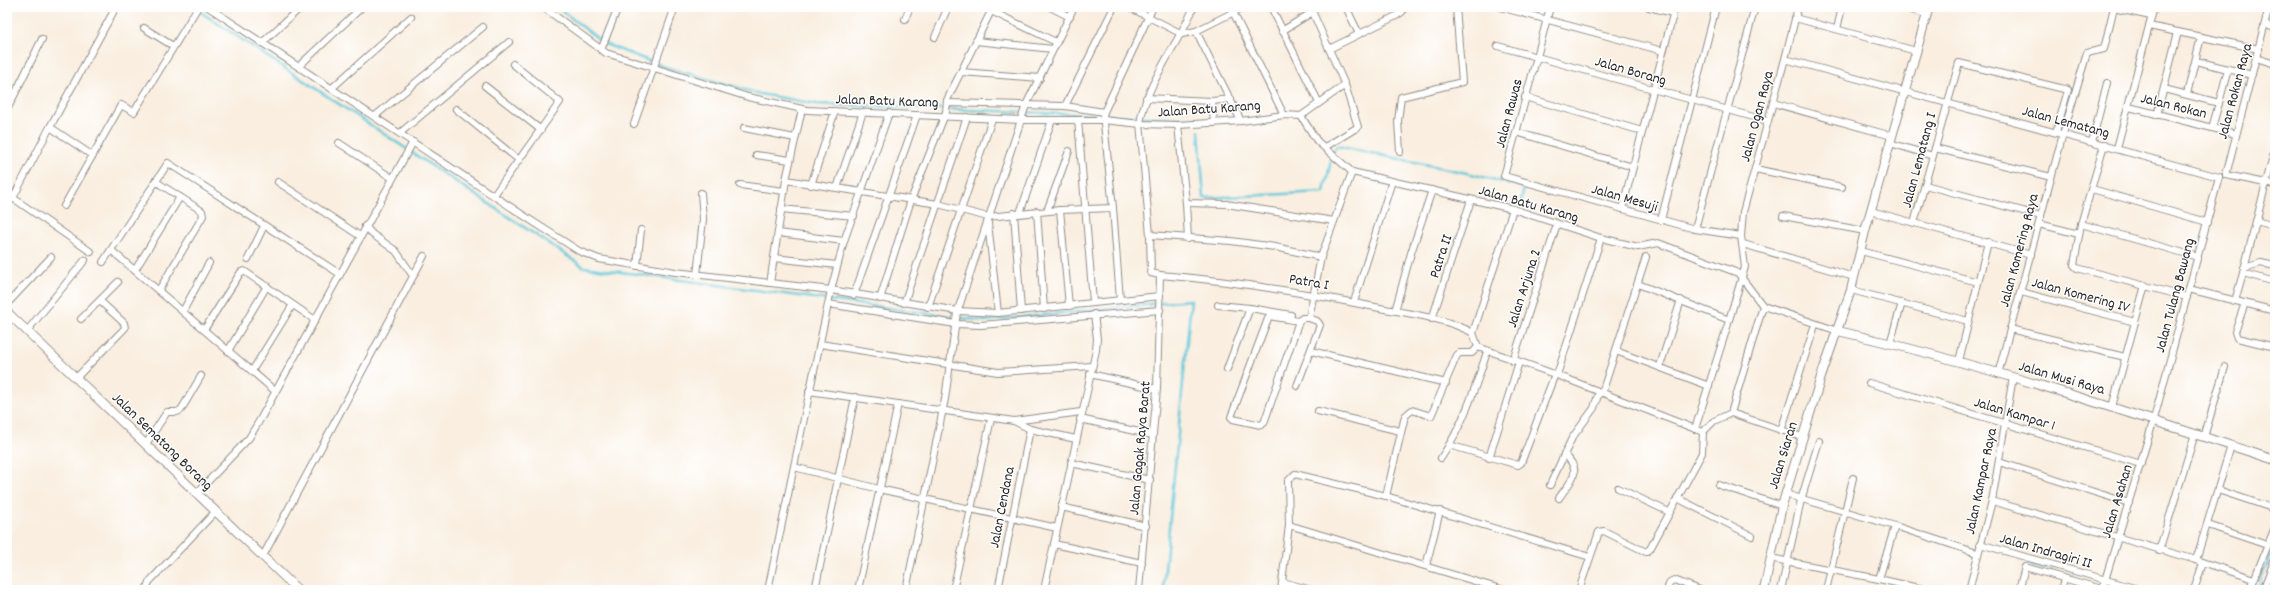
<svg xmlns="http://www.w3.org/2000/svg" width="2282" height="597" font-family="Dekko,sans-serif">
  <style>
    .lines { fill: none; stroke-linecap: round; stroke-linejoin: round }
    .stream { stroke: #5ec7da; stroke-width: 2.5 }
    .minor-casing { stroke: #928c85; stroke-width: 8 }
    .tertiary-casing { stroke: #928c85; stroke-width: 10 }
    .minor { stroke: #fff; stroke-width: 6 }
    .tertiary { stroke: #fff; stroke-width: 8 }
    .labels { text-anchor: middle; stroke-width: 3; stroke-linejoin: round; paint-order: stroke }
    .street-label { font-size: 15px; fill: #2b2b2b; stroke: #fff }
  </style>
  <rect width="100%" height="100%" fill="#fff"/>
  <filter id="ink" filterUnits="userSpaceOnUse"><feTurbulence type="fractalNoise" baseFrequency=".025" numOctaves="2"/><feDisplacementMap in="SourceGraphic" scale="8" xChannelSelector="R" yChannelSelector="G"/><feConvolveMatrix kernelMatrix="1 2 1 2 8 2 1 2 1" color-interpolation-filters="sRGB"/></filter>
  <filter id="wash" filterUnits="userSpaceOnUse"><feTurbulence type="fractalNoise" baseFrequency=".012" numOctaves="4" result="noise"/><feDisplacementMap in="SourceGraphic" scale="16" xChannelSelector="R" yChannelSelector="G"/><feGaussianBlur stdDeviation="0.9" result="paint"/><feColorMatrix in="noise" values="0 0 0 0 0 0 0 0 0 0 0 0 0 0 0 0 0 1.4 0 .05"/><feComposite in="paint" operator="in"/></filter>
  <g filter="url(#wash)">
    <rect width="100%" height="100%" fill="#f9eedf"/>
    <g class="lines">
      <!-- stream -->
      <g class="stream">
        <polyline points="193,7 584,267 984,321 1191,300 1163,590"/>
        <polyline points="557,7 605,44 665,67 760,94 817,104 1197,119"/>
        <polyline points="1199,131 1204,198 1324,192 1333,151 1337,146 1467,173 1524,187 1520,208"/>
        <polyline points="2029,564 2044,569"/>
        <polyline points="2050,570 2055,572"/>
        <polyline points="2063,574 2073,577"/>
        <polyline points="2108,586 2120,590"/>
        <polyline points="2257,590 2275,542"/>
      </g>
    </g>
  </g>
  <g filter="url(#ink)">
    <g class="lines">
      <defs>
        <g id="minor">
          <polyline points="208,7 535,223 579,251 599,259 675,272 831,290 958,311 998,313 1160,296"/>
          <polyline points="543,7 606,53 748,97 807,110 1021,120 1103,120 1141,124 1178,125 1241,121 1284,115 1301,116 1317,141 1352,172 1513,209 1601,238 1638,247 1658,243 1738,273 1763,306 1838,331"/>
          <polyline points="1050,7 1070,17"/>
          <polyline points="1129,7 1182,34 1196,31 1244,7"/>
          <polyline points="1271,7 1319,103"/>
          <polyline points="1346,7 1359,34"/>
          <polyline points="1500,7 1663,51"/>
          <polyline points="1550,7 1537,57 1768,121"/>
          <polyline points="1649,7 1673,13"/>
          <polyline points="1900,7 1926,14"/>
          <polyline points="2113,8 2151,16"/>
          <polyline points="991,11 1056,42"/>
          <polyline points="1233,12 1284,115"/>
          <polyline points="1795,18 1916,51"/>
          <polyline points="905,19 910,7"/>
          <polyline points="2265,25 2275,28"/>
          <polyline points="2149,26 2259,49"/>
          <polyline points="144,28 173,46"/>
          <polyline points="1837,29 1842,7"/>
          <polyline points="1196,31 1241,121"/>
          <polyline points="1282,31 1311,13 1313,13 1345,85 1358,127 1325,147"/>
          <polyline points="935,37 948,7"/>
          <polyline points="976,41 1053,49"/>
          <polyline points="262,43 301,7"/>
          <polyline points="1498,46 1537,57 1504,176 1695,229 1741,236"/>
          <polyline points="1329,49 1396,16 1402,12 1402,7"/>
          <polyline points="601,50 618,7"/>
          <polyline points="2256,58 2275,64"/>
          <polyline points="1785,59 1798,7"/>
          <polyline points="2196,61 2252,75"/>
          <polyline points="299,66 362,7"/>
          <polyline points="961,72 1040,78"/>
          <polyline points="485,86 541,130"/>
          <polyline points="332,88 411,17"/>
          <polyline points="2164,89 2219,103 2228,69"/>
          <polyline points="2187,94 2201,37"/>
          <polyline points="1525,97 1642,131"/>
          <polyline points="1146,98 1212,101 1231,99"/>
          <polyline points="1212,101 1214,123"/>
          <polyline points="947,103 1065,106 1104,112"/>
          <polyline points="1773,103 1892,136"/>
          <polyline points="1065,106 1114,7"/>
          <polyline points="2129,107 2236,134"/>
          <polyline points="456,109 519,160"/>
          <polyline points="7,110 42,39"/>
          <polyline points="2157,115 2178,32"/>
          <polyline points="375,116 483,27"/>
          <polyline points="1301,116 1345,85"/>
          <polyline points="1078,120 1093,302"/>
          <polyline points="634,124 675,7"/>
          <polyline points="1178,125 1186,203 1226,204 1334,221"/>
          <polyline points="50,127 116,7"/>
          <polyline points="744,128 795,138"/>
          <polyline points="2212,128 2219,103"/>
          <polyline points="1516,132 1633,167"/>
          <polyline points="400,133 509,42"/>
          <polyline points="2092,142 2107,83"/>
          <polyline points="339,143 392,178"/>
          <polyline points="1890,143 1933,156"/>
          <polyline points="2104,145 2081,224 2074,265 2077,268 2187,297"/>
          <polyline points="1935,148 2051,177"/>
          <polyline points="2117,148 2154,7"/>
          <polyline points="2275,148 2243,273 2275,282"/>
          <polyline points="1400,152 1398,121 1401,97 1462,82 1456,7"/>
          <polyline points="756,155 790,160"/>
          <polyline points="1755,169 1842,187"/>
          <polyline points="2226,175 2269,7"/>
          <polyline points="2226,175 2275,185"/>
          <polyline points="786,180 938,204 988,217 1060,210 1113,208"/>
          <polyline points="155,181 202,211 203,216 159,290"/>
          <polyline points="278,182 360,236"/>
          <polyline points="740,185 784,191"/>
          <polyline points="811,185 835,111"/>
          <polyline points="1925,185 2041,216"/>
          <polyline points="837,188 863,112"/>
          <polyline points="2092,189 2207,222"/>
          <polyline points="494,195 560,102 513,64"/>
          <polyline points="13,198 91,252"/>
          <polyline points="1186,203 1188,239"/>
          <polyline points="7,205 13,198 50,127 93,156"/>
          <polyline points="64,206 121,105 134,112 198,7"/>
          <polyline points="781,209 854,216"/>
          <polyline points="1513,209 1473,333 1478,347 1557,375 1703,432 1714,421 1731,413 1802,437"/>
          <polyline points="1622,209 1675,7"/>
          <polyline points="1060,210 1069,306"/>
          <polyline points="1037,211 1044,309"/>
          <polyline points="1047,211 1069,151"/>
          <polyline points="1871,211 2031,255"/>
          <polyline points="1014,213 1021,311"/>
          <polyline points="1020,213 1052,120"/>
          <polyline points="1783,216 1865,231"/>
          <polyline points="1661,220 1716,7"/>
          <polyline points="2256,221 2275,226"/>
          <polyline points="988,223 998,313"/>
          <polyline points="1914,223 1959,63 2068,90 2056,132"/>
          <polyline points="2039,224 2079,234"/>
          <polyline points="2081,224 2198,257"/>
          <polyline points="365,226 372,234 396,251 413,276"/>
          <polyline points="1695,229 1755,7"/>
          <polyline points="778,233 844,241"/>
          <path d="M 1150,235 L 1140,123 C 1146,84 1178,44 1194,7"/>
          <polyline points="1743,244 1854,277"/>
          <polyline points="111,250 275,391"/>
          <polyline points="1861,251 1978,282"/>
          <polyline points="774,258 837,265"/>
          <polyline points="248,259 264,226"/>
          <polyline points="103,262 168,163 340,274"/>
          <polyline points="637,266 641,230"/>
          <polyline points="2244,268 2261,263 2275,266"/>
          <polyline points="135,270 180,197"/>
          <polyline points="697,275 703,219 701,193"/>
          <polyline points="1160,275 1151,273 1150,235 1231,241 1275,247 1321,257"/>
          <polyline points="770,283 786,180 802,109"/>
          <polyline points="1638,284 1729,320 1745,267 1741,236 1743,212 1785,59 2219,177"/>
          <polyline points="2189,289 2275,311"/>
          <polyline points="1851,290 1968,321"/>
          <polyline points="2021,292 2135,322"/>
          <polyline points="854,295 917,115"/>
          <polyline points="880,299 911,200 946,112 947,100 993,7"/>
          <polyline points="1120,300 1113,208 1103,114 1153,7"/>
          <polyline points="2235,301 2243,273"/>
          <polyline points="1354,302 1392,181"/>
          <polyline points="904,303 967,117"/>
          <polyline points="2245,303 2235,332 2237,338 2275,347"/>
          <polyline points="7,304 51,257"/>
          <polyline points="828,304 956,324 981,325 1160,310"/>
          <polyline points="1218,305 1250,308 1291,315"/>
          <polyline points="928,307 992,119"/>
          <polyline points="183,311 209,263"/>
          <polyline points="1395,311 1411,253 1432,190"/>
          <polyline points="81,319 118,282"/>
          <polyline points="1432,319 1471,200"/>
          <polyline points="1299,321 1269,316 1231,417 1233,419 1261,425 1264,423 1299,321 1302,318 1309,318 1321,257 1352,172"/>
          <polyline points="2010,329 2125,357"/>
          <polyline points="204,330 241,272 244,271 315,320"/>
          <polyline points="27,331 85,260"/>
          <polyline points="1890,343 1902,303"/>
          <polyline points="820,344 998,372 1092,366"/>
          <polyline points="228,351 267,286"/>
          <polyline points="1311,351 1446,383"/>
          <polyline points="1616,351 1709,386"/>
          <polyline points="1513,361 1557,224"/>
          <polyline points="1959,361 1988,242"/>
          <polyline points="1660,366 1681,300"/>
          <polyline points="1227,369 1250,308"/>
          <polyline points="252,371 292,306"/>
          <polyline points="1090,374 1157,389"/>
          <polyline points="1998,374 2063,134 2087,53 2104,49 2114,7"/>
          <polyline points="1557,375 1601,238"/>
          <polyline points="76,378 125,328 124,323 100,301"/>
          <polyline points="1869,383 2141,464"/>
          <polyline points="1297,386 1320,325 1317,321 1309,318"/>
          <polyline points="809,391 1014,421 1030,429 1076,439"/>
          <polyline points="1602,393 1646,257"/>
          <polyline points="2112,407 2145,285"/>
          <polyline points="1318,411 1400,431"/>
          <polyline points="1731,413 1763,306"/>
          <polyline points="1080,419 1153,435"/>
          <polyline points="1014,421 1081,412"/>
          <polyline points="1695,429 1728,324"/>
          <polyline points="1781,431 1815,325"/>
          <polyline points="2204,437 2225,367"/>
          <polyline points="146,444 167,412 177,412 181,410 201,376"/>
          <polyline points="1449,445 1518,465 1521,463 1555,374"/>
          <path d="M 1441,458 C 1463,426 1475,388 1487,352"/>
          <polyline points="1489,458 1519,362"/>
          <polyline points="1999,462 2129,503"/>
          <polyline points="1071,463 1150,480"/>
          <polyline points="794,467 879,489 1057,528"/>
          <polyline points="1550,485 1572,438 1594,408 1599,392"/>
          <polyline points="1719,485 1782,506"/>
          <polyline points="1618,488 1669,512"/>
          <polyline points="2218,490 2275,509"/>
          <polyline points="197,493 249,438 261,418 413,142"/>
          <polyline points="1785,494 1895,526 1977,553"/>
          <polyline points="1386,496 1405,416 1412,410 1431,416 1457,355 1460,353 1472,353 1478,347"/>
          <path d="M 1559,498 C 1571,480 1584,472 1564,454"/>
          <polyline points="1677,498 1752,536"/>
          <polyline points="1992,501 2196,560 2254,579"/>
          <polyline points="1061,507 1146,526"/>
          <polyline points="1289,525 1504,590"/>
          <polyline points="2208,525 2267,545"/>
          <polyline points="1054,544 1142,563"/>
          <polyline points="1980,544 2141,590"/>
          <polyline points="2159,551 2195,434"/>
          <polyline points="263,556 424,256"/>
          <polyline points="1770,558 1879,579 1895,526"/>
          <polyline points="2196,560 2231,446"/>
          <polyline points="1426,566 1440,511"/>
          <polyline points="1879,579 1927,590"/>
          <polyline points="1283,582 1311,590"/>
          <polyline points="146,590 149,582 216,511"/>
          <polyline points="768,590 831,290 844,241 889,113"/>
          <polyline points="815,590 855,397"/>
          <polyline points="858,590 898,404"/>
          <polyline points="906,590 945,399 957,313 1026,105 1074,7"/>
          <polyline points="953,590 991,419"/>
          <polyline points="998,590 1030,429"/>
          <polyline points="1044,590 1096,350 1097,339 1094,314"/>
          <path d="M 1139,590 L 1157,389 L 1160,275 C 1234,281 1307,293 1380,308 C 1410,314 1446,318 1473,333"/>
          <polyline points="1281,590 1289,525 1288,481 1295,474 1386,496 1590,557"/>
          <polyline points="1579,590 1599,532 1604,531 1646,552 1650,549 1702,453 1703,432"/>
          <polyline points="1667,590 1670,582 1674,580 1700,590"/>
          <polyline points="1781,590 1801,500 1819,441"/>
          <polyline points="1826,590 1853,478"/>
          <polyline points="1969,590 1992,501 2013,377"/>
          <polyline points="2019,590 2025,567 2105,590"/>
          <polyline points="2061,590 2064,579"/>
          <polyline points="2102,590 2154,419 2219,177"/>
          <polyline points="2194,590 2203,563"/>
          <polyline points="2250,590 2275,527"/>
          <polyline points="2263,590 2275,559"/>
        </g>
        <g id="tertiary">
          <polyline points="7,312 298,590"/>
          <path d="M 1838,331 C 1986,365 2130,413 2275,460"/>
          <polyline points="1764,590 1782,506 1821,377 1851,290 1865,231 1929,7"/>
        </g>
      </defs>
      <!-- minor casing -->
      <use href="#minor" class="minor-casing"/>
      <!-- tertiary casing -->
      <use href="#tertiary" class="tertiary-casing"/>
      <!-- minor -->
      <use href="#minor" class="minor"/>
      <!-- tertiary -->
      <use href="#tertiary" class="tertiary"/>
    </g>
  </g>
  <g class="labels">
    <!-- street labels -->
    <g class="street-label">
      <text transform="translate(1631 70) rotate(16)" y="5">Jalan Borang</text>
      <text transform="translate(2234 91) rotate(-75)" y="5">Jalan Rokan Raya</text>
      <text transform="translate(887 100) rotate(2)" y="5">Jalan Batu Karang</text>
      <text transform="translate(2174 105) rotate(14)" y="5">Jalan Rokan</text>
      <text transform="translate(1209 108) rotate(-4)" y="5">Jalan Batu Karang</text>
      <text transform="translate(1508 113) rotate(-75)" y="5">Jalan Rawas</text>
      <text transform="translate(1756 116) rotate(-75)" y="5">Jalan Ogan Raya</text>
      <text transform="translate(2066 121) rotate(15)" y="5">Jalan Lematang</text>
      <text transform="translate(1918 160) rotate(-75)" y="5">Jalan Lematang I</text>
      <text transform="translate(1625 197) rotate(16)" y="5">Jalan Mesuji</text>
      <text transform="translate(1529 203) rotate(16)" y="5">Jalan Batu Karang</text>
      <text transform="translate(2018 250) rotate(-75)" y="5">Jalan Komering Raya</text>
      <text transform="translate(1440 256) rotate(-72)" y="5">Patra II</text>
      <text transform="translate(1309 281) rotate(10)" y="5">Patra I</text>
      <text transform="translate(1523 288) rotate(-72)" y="5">Jalan Arjuna 2</text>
      <text transform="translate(2081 294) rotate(15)" y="5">Jalan Komering IV</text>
      <text transform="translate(2174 295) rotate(-75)" y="5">Jalan Tulang Bawang</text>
      <text transform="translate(2062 377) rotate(16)" y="5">Jalan Musi Raya</text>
      <text transform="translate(2015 413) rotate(17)" y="5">Jalan Kampar 1</text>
      <text transform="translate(163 441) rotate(44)" y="5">Jalan Sematang Borang</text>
      <text transform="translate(1139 448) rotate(-85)" y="5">Jalan Gagak Raya Barat</text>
      <text transform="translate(1782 455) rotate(-73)" y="5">Jalan Siaran</text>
      <text transform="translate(1980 481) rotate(-78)" y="5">Jalan Kampar Raya</text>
      <text transform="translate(2116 501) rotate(-73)" y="5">Jalan Asahan</text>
      <text transform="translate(1001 507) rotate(-79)" y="5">Jalan Cendana</text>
      <text transform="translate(2046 550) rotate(16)" y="5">Jalan Indragiri II</text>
    </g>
  </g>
  <!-- margin -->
  <rect width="2282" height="597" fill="none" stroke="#fff" stroke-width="24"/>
</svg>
